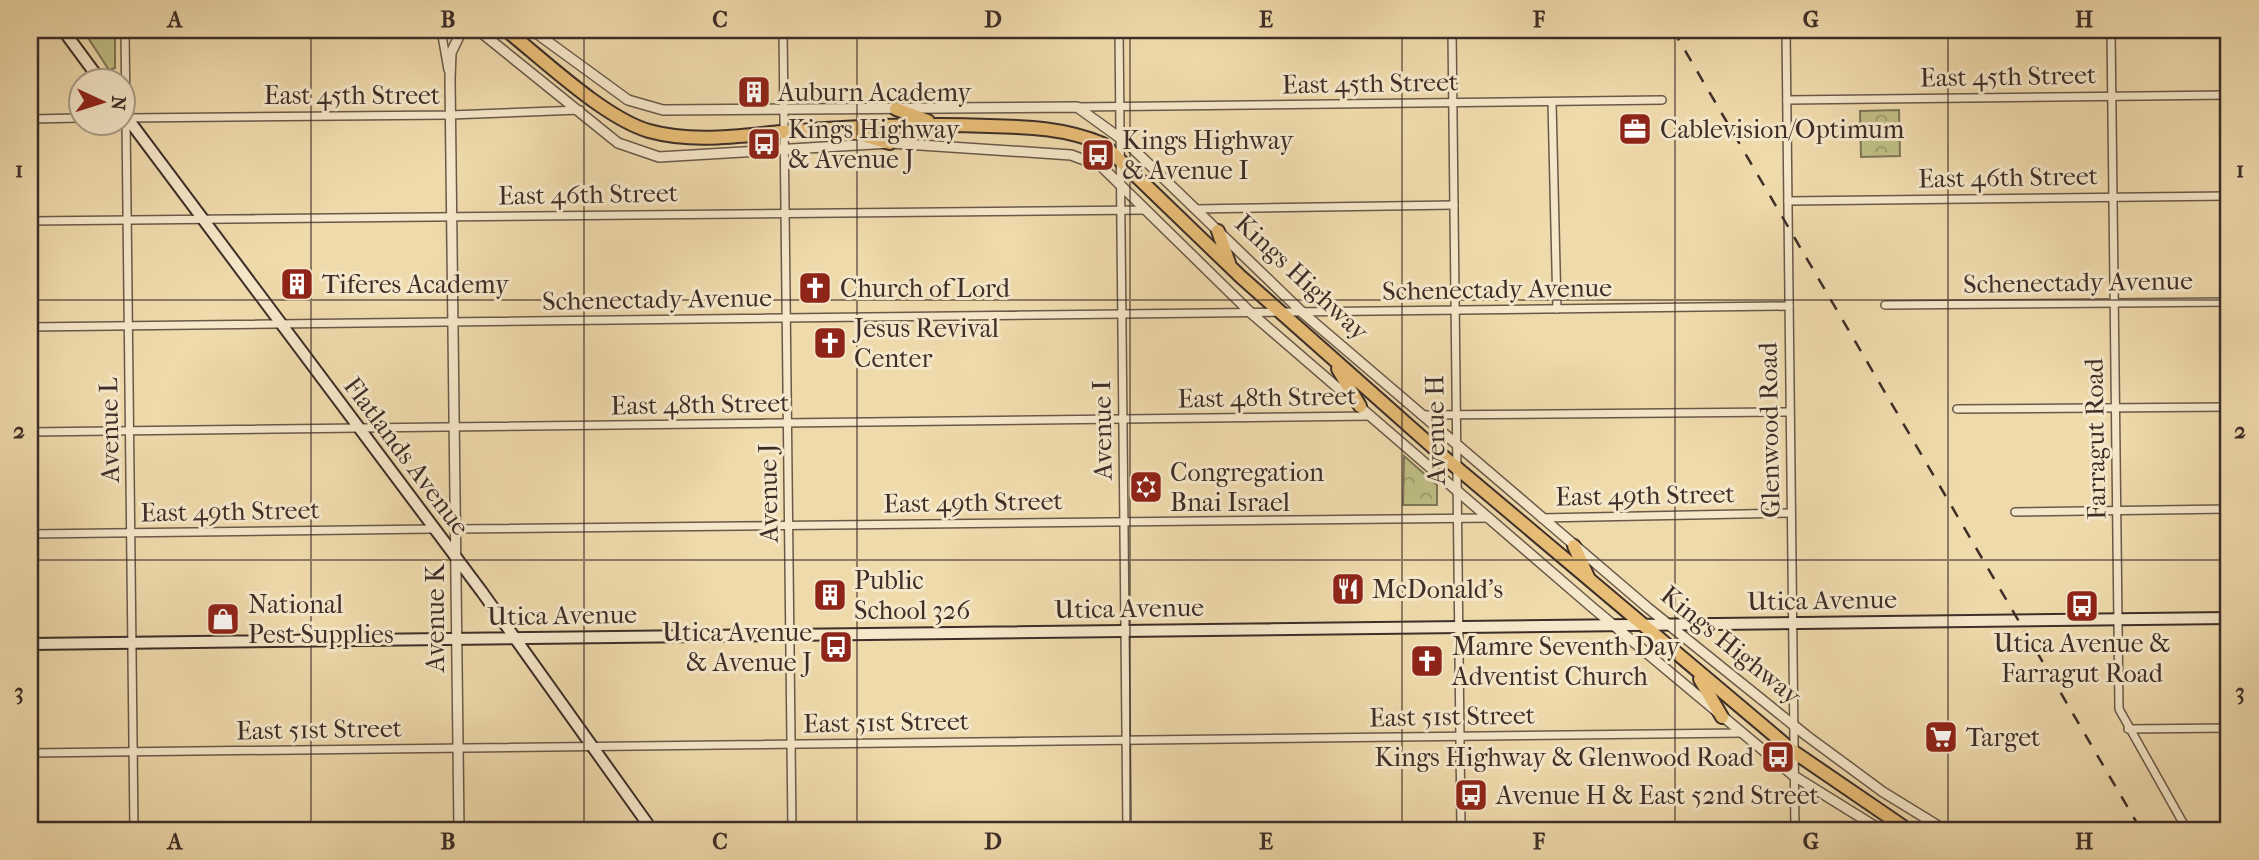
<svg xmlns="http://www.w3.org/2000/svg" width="2259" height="860" font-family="'IM FELL French Canon',serif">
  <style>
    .park { fill: url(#park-crowns); stroke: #7e7656; stroke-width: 2 }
    .garden { fill: #bfbe85; stroke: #7e7656; stroke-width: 2 }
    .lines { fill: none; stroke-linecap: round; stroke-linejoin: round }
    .minor-casing { stroke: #6a5949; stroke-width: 10 }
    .tertiary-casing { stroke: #6a5949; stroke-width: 12 }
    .secondary-casing { stroke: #3d2e28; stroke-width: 14 }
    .primary-casing { stroke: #3d2e28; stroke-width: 16 }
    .minor { stroke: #f5e7c9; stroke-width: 7 }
    .tertiary { stroke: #f5e7c9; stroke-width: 9 }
    .secondary { stroke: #f5e7c9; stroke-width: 10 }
    .primary { stroke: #e8bd76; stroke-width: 12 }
    .rail { stroke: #3d2e28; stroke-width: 2.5; stroke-dasharray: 12 12; stroke-linecap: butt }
    .grid { fill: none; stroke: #3d2e28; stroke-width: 2; stroke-opacity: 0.55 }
    .labels { text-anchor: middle; stroke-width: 6; stroke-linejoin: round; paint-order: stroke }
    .street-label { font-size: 26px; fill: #3d2e28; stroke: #f5e7c9 }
    .poi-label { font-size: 26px; fill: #3d2e28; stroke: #f5e7c9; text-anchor: start }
    .neatline { fill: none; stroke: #3d2e28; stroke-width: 2.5 }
    .grid-label { font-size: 23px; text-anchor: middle; font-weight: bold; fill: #3d2e28 }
  </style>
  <defs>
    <pattern id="park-crowns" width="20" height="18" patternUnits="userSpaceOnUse" patternTransform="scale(1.75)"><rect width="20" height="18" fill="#bfbe85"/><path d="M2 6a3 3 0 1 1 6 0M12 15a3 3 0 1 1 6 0" fill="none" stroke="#9c9b6d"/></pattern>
  </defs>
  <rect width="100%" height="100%" fill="#efdaac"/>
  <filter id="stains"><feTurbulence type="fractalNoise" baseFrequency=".00286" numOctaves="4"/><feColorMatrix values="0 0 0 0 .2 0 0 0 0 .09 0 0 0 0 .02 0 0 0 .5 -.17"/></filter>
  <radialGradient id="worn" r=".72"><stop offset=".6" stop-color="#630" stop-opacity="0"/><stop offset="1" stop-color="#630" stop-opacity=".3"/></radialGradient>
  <!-- park -->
  <g class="park">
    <polygon points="1899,110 1900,156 1861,157 1860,111"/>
    <polygon points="1404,456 1437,485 1437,505 1403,505"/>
  </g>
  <!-- garden -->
  <polygon class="garden" points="83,30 115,30 115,68 109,70"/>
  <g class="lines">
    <defs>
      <g id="minor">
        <polyline points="125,30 134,830"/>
        <polyline points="441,30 448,70"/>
        <polyline points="783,30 792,830"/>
        <polyline points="1119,30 1127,830"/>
        <polyline points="1452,30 1461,830"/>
        <polyline points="1786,30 1795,830"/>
        <polyline points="2111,30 2119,709 2187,830"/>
        <polyline points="1787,100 2229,95"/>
        <polyline points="1552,102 1557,309"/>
        <polyline points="1078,107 1662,100"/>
        <polyline points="127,118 450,115 580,110"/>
        <polyline points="30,119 80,118"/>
        <polyline points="1788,201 2229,196"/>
        <polyline points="1195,209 1454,205"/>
        <polyline points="30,221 1146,210"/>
        <polyline points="1885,305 2229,302"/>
        <polyline points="30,327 1789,306"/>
        <polyline points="1957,409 2229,407"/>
        <polyline points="1421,415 1790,412"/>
        <polyline points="30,432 1371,416"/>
        <polyline points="2015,512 2229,509"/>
        <polyline points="1541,518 1791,513"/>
        <polyline points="456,529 1490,518"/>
        <polyline points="30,534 432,529"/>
        <polyline points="2128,729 2229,728"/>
        <polyline points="30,753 1742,733"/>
        <polyline points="2186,830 2229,830"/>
      </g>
      <g id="tertiary">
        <polyline points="478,30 618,143 659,157 890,143 1071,155 1101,166 1251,313 1593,608 1794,776 1881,830"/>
        <polyline points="532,30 628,100 663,110 1077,107 1127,143 1303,313 1648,608 1807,736 1883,792 1945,830"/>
        <polyline points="459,830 450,79 451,53 462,30"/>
      </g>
      <g id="secondary">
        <polyline points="63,30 100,80"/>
        <polyline points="122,111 482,592 652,830"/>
        <polyline points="30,644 2229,618"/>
      </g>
      <g id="primary">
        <path d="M 506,30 C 544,60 604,118 649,131 C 692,143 738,136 781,132 C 851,127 919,123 989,126 C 1029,127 1065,128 1103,144 L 1241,277 L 1444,457 L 1794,752 L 1908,830"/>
        <polyline points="896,109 928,121"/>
        <polyline points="848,131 890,143"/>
        <polyline points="1218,231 1229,263"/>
        <polyline points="1338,369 1360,406"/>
        <polyline points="1574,546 1588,577"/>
        <polyline points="1700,679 1722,717"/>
      </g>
    </defs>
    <!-- minor casing -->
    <use href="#minor" class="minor-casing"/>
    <!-- tertiary casing -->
    <use href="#tertiary" class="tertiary-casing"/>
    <!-- secondary casing -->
    <use href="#secondary" class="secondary-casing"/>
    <!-- primary casing -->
    <use href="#primary" class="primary-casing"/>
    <!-- minor -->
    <use href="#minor" class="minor"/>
    <!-- tertiary -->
    <use href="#tertiary" class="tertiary"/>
    <!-- secondary -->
    <use href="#secondary" class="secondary"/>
    <!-- primary -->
    <use href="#primary" class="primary"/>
    <!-- rail -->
    <polyline class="rail" points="1673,30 2141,830"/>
  </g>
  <!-- grid -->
  <path class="grid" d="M 311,30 L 311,830M 584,30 L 584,830M 857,30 L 857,830M 1130,30 L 1130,830M 1402,30 L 1402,830M 1675,30 L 1675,830M 1948,30 L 1948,830M 30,300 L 2229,300M 30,560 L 2229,560"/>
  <!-- icons -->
  <defs>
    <symbol id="building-square" viewBox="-11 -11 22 22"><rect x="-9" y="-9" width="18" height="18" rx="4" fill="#8f2418" stroke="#f5e7c9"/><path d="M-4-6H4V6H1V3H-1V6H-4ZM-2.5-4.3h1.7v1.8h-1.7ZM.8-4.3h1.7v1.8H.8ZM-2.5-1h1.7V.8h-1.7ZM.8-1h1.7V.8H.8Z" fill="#fff"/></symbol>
    <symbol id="office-square" viewBox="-11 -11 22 22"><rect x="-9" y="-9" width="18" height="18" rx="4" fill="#8f2418" stroke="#f5e7c9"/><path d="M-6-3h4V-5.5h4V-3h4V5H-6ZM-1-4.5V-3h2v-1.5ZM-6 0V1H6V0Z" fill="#fff"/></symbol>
    <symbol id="bus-square" viewBox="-11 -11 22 22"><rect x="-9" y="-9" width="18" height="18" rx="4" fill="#8f2418" stroke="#f5e7c9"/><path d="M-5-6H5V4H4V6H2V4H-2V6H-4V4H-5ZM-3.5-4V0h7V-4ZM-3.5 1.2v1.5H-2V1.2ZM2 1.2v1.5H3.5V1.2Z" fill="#fff"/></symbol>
    <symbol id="church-square" viewBox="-11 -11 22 22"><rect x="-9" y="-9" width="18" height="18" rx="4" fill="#8f2418" stroke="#f5e7c9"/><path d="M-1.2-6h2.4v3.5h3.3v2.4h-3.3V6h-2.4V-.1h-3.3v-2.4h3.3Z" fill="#fff"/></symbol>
    <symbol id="synagogue-square" viewBox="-11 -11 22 22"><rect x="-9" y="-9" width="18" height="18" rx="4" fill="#8f2418" stroke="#f5e7c9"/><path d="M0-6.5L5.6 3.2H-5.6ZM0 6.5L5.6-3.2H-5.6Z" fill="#fff"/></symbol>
    <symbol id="restaurant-square" viewBox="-11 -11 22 22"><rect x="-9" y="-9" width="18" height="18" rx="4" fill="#8f2418" stroke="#f5e7c9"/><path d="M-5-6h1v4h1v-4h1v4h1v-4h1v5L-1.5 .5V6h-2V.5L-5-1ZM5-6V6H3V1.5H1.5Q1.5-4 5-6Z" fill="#fff"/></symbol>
    <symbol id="shop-square" viewBox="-11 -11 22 22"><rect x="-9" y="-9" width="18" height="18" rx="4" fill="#8f2418" stroke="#f5e7c9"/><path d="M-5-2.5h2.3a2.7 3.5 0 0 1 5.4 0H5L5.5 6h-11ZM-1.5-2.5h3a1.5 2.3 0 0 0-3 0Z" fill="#fff"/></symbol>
    <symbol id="supermarket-square" viewBox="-11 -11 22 22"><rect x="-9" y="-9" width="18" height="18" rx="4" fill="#8f2418" stroke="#f5e7c9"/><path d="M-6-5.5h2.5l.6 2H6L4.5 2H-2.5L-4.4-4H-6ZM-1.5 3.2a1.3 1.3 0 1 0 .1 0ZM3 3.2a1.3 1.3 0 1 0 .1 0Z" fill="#fff"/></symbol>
  </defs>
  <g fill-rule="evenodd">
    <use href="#building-square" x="735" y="73" width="38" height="38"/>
    <use href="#office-square" x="1616" y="110" width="38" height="38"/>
    <use href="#bus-square" x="745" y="125" width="38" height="38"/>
    <use href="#bus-square" x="1079" y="136" width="38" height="38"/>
    <use href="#building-square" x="278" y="265" width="38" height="38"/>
    <use href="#church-square" x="796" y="269" width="38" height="38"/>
    <use href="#church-square" x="811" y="324" width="38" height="38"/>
    <use href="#synagogue-square" x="1127" y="468" width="38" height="38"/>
    <use href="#restaurant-square" x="1329" y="570" width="38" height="38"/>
    <use href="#building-square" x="811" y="576" width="38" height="38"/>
    <use href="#bus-square" x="2063" y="587" width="38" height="38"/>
    <use href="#shop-square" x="204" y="600" width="38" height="38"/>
    <use href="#bus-square" x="817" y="628" width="38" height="38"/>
    <use href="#church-square" x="1408" y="642" width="38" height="38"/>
    <use href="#supermarket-square" x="1922" y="718" width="38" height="38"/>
    <use href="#bus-square" x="1759" y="738" width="38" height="38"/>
    <use href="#bus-square" x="1452" y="776" width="38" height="38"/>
  </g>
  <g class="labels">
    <!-- street labels -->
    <g class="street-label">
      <text transform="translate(2008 76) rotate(-1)" y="9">East 45th Street</text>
      <text transform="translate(1370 83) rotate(-1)" y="9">East 45th Street</text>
      <text x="352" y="104">East 45th Street</text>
      <text transform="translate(2008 177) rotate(-1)" y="9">East 46th Street</text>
      <text transform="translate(588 194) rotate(-1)" y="9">East 46th Street</text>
      <text transform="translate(1302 277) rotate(43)" y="9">Kings Highway</text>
      <text transform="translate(2078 282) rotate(-1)" y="9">Schenectady Avenue</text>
      <text transform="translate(1497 289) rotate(-1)" y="9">Schenectady Avenue</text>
      <text transform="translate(657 299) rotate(-1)" y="9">Schenectady Avenue</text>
      <text transform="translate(1267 397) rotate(-1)" y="9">East 48th Street</text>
      <text transform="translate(700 404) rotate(-1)" y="9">East 48th Street</text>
      <text transform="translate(109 430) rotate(-91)" y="9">Avenue L</text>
      <text transform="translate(1102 430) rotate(-91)" y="9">Avenue I</text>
      <text transform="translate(1435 430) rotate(-91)" y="9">Avenue H</text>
      <text transform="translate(1769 430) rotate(-91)" y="9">Glenwood Road</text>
      <text transform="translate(2095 439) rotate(-91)" y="9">Farragut Road</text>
      <text transform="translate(407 456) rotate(53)" y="9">Flatlands Avenue</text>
      <text transform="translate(768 493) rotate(-91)" y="9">Avenue J</text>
      <text transform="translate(1645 495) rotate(-1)" y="9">East 49th Street</text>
      <text transform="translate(973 502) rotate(-1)" y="9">East 49th Street</text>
      <text transform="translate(230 511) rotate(-1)" y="9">East 49th Street</text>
      <text transform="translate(1822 600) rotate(-1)" y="9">Utica Avenue</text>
      <text transform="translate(1129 608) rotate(-1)" y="9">Utica Avenue</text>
      <text transform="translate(562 615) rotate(-1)" y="9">Utica Avenue</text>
      <text transform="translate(435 618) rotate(-90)" y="9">Avenue K</text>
      <text transform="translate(1731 645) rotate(39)" y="9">Kings Highway</text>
      <text transform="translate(1452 716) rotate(-1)" y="9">East 51st Street</text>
      <text transform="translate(886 722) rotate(-1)" y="9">East 51st Street</text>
      <text transform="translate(319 729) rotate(-1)" y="9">East 51st Street</text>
    </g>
    <!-- poi labels -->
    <g class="poi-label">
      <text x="778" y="101">Auburn Academy</text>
      <text x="788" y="138">Kings Highway<tspan x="788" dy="30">&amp; Avenue J</tspan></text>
      <text x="1660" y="138">Cablevision/Optimum</text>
      <text x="1122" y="149">Kings Highway<tspan x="1122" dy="30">&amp; Avenue I</tspan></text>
      <text x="322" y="293">Tiferes Academy</text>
      <text x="840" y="297">Church of Lord</text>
      <text x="854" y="337">Jesus Revival<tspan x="854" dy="30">Center</tspan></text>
      <text x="1170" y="481">Congregation<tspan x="1170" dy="30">Bnai Israel</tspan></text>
      <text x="854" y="589">Public<tspan x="854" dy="30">School 326</tspan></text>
      <text x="1372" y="598">McDonald's</text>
      <text x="248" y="613">National<tspan x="248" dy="30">Pest Supplies</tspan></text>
      <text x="812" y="641" text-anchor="end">Utica Avenue<tspan x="812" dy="30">&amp; Avenue J</tspan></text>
      <text x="2082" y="652" text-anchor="middle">Utica Avenue &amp;<tspan x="2082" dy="30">Farragut Road</tspan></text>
      <text x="1452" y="655">Mamre Seventh Day<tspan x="1452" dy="30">Adventist Church</tspan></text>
      <text x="1966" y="746">Target</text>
      <text x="1754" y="766" text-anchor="end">Kings Highway &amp; Glenwood Road</text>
      <text x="1496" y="804">Avenue H &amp; East 52nd Street</text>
    </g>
  </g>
  <!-- margin -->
  <rect width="2259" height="860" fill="none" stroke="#efdaac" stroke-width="77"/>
  <!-- north arrow -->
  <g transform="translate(102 102) rotate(94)"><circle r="33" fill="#f5e7c9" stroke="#ab9d89" stroke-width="2"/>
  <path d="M0-5L12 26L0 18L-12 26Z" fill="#8f2418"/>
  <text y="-10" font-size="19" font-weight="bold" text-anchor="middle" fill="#3d2e28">N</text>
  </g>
  <rect x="38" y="38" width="2182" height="784" class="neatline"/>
  <g class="grid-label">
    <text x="175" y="27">A</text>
    <text x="448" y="27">B</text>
    <text x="720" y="27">C</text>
    <text x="993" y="27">D</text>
    <text x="1266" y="27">E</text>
    <text x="1539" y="27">F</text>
    <text x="1811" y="27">G</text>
    <text x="2084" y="27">H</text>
    <text x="19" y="177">1</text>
    <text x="2240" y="177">1</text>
    <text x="19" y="438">2</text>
    <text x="2240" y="438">2</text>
    <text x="19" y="699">3</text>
    <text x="2240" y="699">3</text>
    <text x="175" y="849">A</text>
    <text x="448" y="849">B</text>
    <text x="720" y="849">C</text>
    <text x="993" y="849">D</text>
    <text x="1266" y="849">E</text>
    <text x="1539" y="849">F</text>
    <text x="1811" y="849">G</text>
    <text x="2084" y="849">H</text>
  </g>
  <rect width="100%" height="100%" filter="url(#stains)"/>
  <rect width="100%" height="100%" fill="url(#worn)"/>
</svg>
